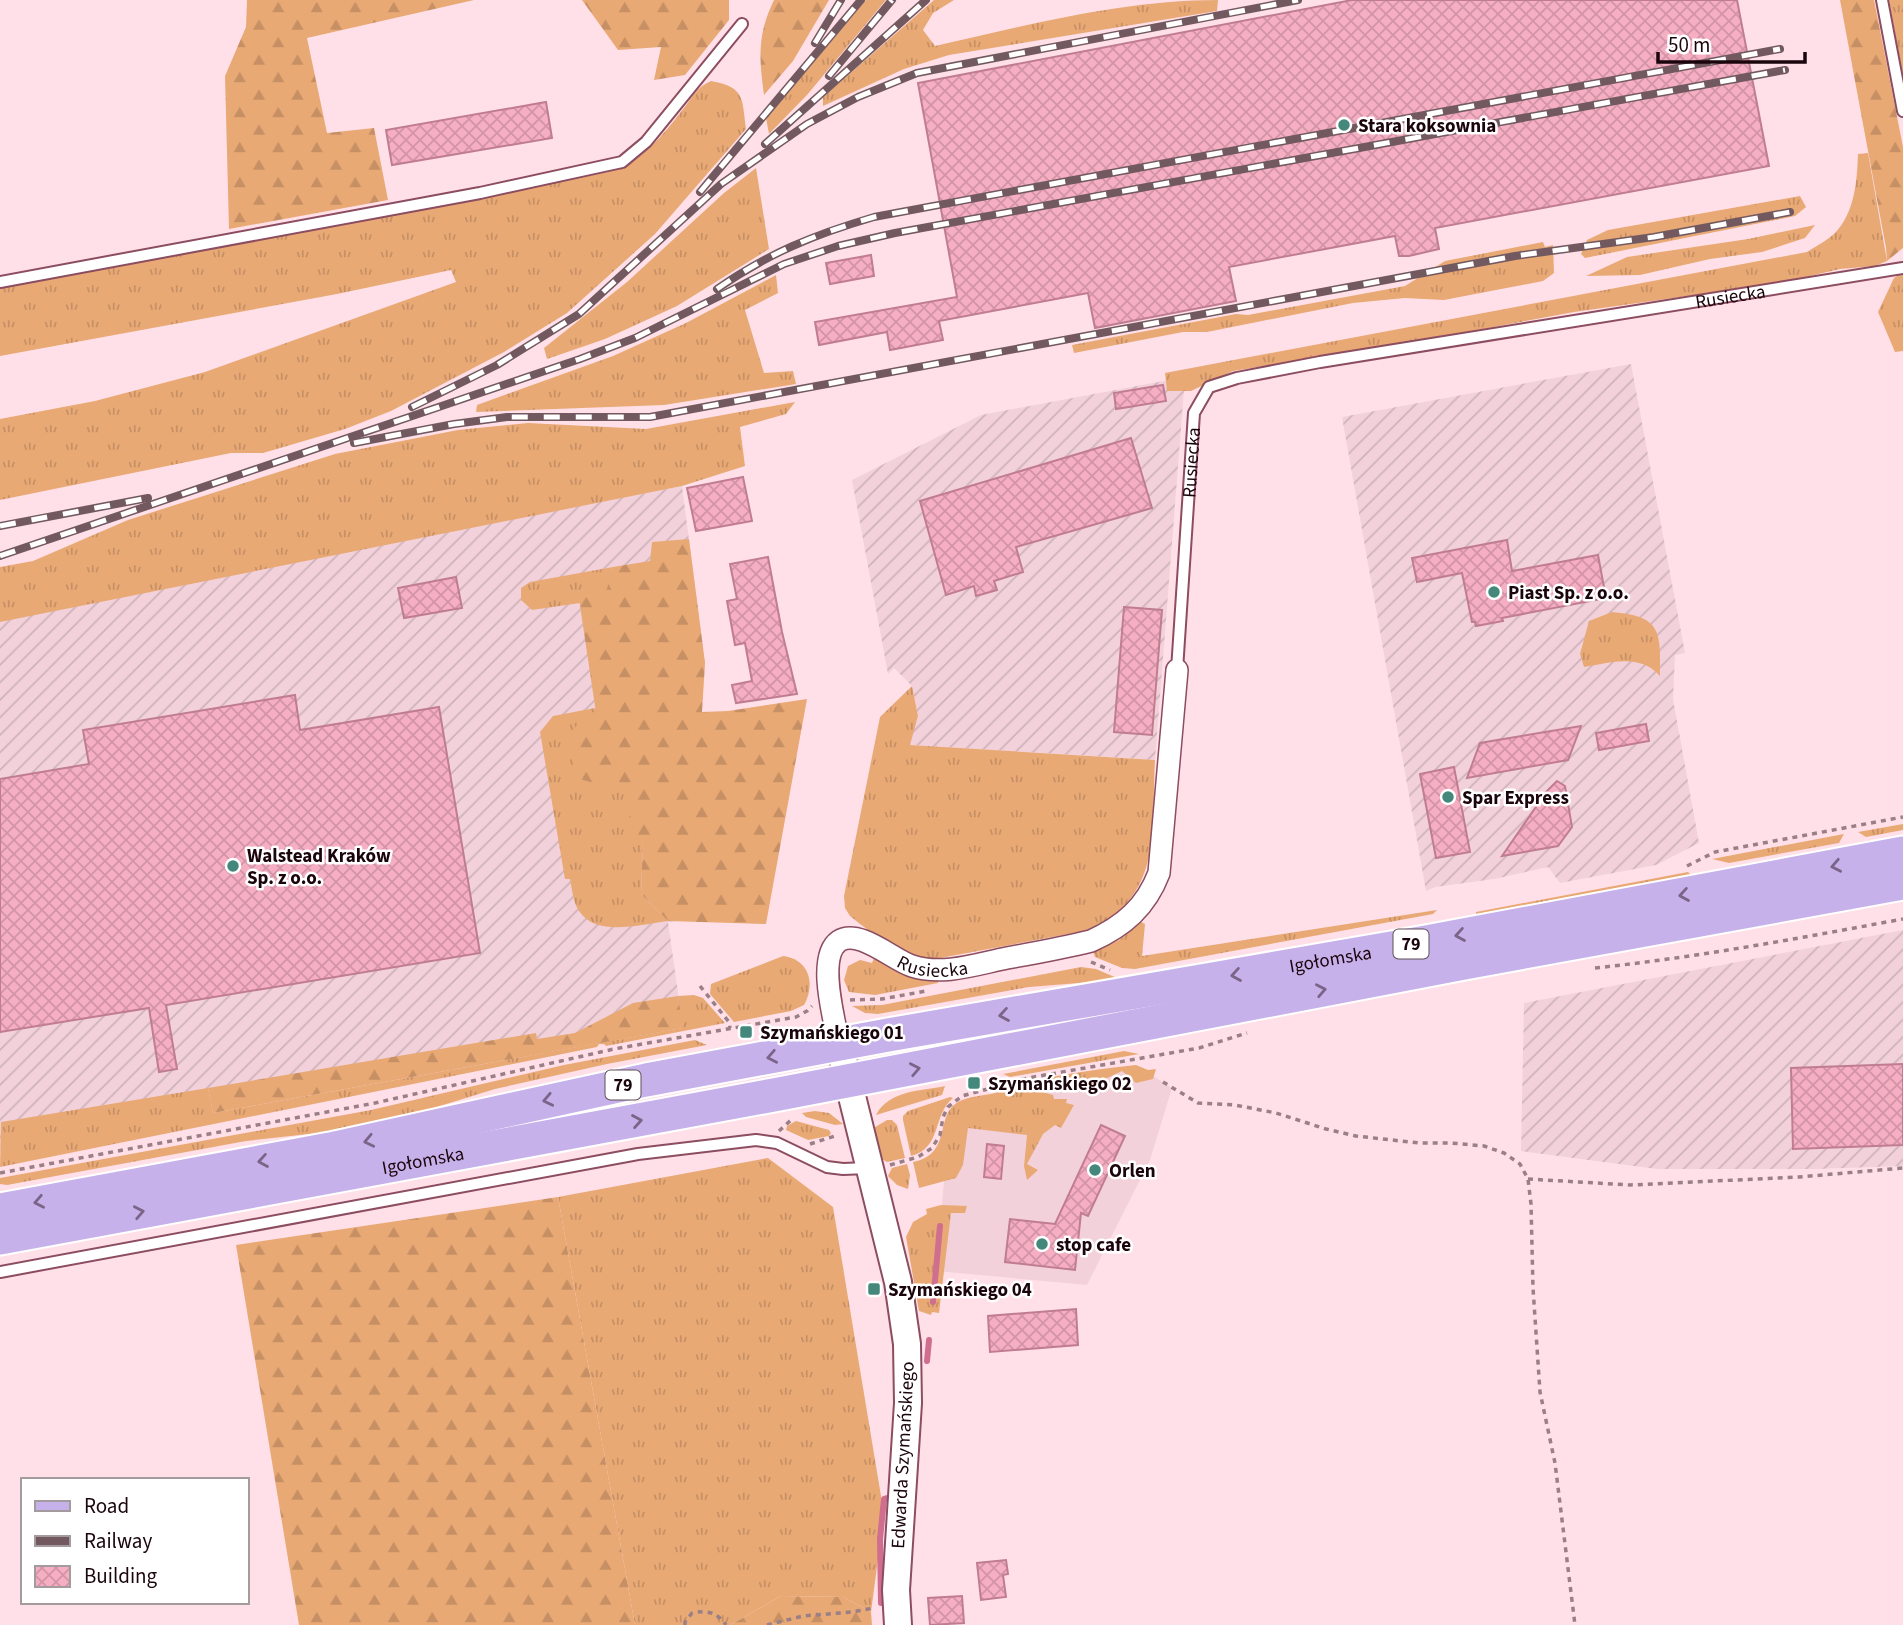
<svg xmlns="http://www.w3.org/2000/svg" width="1903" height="1625" font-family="'Source Sans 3',sans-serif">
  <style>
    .built { fill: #f2d1da }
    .industrial { fill: url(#industrial-furrows) }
    .grass { fill: url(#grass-tufts) }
    .forest { fill: url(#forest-firs) }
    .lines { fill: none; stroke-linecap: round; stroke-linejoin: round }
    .stream { stroke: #d06e8f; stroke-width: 6 }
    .building { fill: url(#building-cross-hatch); stroke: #c07d91; stroke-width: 2 }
    .service-casing { stroke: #8c4d61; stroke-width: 14 }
    .minor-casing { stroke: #8c4d61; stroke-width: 24 }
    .tertiary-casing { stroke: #8c4d61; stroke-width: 30 }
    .primary-casing { stroke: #fff; stroke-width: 37 }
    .path { stroke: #9a7f87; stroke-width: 3.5; stroke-dasharray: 5 5; stroke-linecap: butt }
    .service { stroke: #fff; stroke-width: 10 }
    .minor { stroke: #fff; stroke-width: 21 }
    .tertiary { stroke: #fff; stroke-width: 26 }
    .primary { stroke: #c7b1eb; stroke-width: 33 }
    .rail-casing { stroke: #725960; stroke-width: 8 }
    .rail { stroke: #fff; stroke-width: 5; stroke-dasharray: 16; stroke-linecap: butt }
    .oneway { stroke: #7a6487 }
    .poi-dot { fill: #44877b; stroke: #fff; stroke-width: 2.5 }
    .labels { text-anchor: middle; stroke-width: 5; stroke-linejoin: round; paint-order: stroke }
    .shield { fill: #fff; stroke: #5f5055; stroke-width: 2 }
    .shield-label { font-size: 18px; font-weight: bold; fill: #1b050c }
    .poi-label { font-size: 19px; font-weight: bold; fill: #1b050c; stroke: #fff; text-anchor: start }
    .street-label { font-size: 19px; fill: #1b050c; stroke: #fff }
  </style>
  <defs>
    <pattern id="industrial-furrows" width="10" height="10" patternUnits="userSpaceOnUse" patternTransform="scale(1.75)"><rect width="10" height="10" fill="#f2d1da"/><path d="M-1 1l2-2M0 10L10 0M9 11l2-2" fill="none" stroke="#cfb2ba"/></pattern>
    <pattern id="grass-tufts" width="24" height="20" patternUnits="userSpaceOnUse" patternTransform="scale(1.75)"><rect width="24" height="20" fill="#e9a975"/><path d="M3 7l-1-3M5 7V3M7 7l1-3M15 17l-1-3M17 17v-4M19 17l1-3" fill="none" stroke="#c79064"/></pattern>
    <pattern id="forest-firs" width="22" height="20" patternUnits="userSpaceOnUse" patternTransform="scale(1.75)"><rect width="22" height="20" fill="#e9a975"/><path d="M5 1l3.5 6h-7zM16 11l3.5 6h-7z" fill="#c79064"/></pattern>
    <pattern id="building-cross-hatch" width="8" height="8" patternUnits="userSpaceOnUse" patternTransform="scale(1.75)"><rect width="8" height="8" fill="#f6aec3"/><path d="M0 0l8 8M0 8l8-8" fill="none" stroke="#d294a6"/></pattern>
  </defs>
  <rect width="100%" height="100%" fill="#ffe0e9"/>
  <!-- built -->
  <polygon class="built" points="1139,1067 1172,1088 1150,1160 1087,1285 936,1271 950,1114 1040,1080"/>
  <!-- industrial -->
  <g class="industrial">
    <polygon points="1631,364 1685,653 1675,655 1673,699 1699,843 1656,865 1560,883 1548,867 1494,879 1435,887 1426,891 1342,417"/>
    <polygon points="1185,377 1155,760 909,745 918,716 912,686 894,668 888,674 852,480 981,415"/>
    <polygon points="682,486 705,663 686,920 668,922 683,1028 0,1151 0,619"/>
    <polygon points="1903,930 1903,1166 1816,1169 1657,1169 1521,1151 1524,1003"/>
  </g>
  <!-- grass -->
  <g class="grass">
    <polygon points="866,0 886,0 807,95 769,134 766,118"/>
    <path d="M 934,0 L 954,0 L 933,13 L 923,30 L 935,46 C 1028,25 1122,0 1218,0 L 1217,11 L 949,55 L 904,69 L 823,106 L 823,97 Z"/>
    <polygon points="1889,0 1903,0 1903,77"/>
    <path d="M 711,81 C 745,87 742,98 746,129 L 655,234 L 567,313 L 504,352 L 391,411 L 345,429 L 263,453 L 231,453 L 0,500 L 0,419 L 95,401 L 205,372 L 456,282 L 451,270 L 337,294 L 0,356 L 0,287 L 608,172 C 642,162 662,136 684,108 C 693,96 697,87 711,81 Z"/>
    <path d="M 1868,153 L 1887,261 L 1875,266 L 1840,269 L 1780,283 L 1574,312 L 1407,343 L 1233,371 L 1191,391 L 1167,391 L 1165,373 L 1807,252 C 1816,246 1828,240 1835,233 C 1855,212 1857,181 1858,154 Z"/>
    <polygon points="756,168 769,249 677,306 605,339 547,359 544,348 627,282 724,193"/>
    <polygon points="1800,196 1806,207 1795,216 1585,258 1581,254 1587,240 1608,230"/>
    <polygon points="1815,225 1805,238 1762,252 1710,259 1640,275 1586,276 1627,257 1748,239"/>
    <polygon points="1543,242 1545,247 1553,245 1554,273 1543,281 1444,300 1405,298 1353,303 1207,332 1183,332 1074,353 1072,345 1236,314 1248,315 1405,286 1445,261"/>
    <polygon points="1903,272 1903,351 1895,352 1878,312 1894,278"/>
    <polygon points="776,275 778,293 745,310 764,373 793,371 796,384 664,405 476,412 477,405 613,356 686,323"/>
    <polygon points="795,402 786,414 740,427 745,466 682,486 0,622 0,567 33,561 128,520 335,454 458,430 528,423 646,429"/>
    <polygon points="613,567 608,589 580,599 580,603 532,610 521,600 521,588 530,582"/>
    <path d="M 1612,612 C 1661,616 1661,631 1660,676 C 1639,653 1611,663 1584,667 L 1580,654 L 1589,621 Z"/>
    <path d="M 912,686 L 918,716 L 910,745 L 1155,760 C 1151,832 1164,900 1084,931 L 935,959 C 905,957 873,935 850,916 L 845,908 L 844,896 L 880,717 Z"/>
    <path d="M 595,708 L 635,794 L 643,841 L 641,894 L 668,921 C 641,924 597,938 579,911 C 573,902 572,889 570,879 L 565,879 L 540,732 L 553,716 Z"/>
    <polygon points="1903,824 1903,830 1866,837 1858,832"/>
    <polygon points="1844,834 1839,843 1729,863 1712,859"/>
    <polygon points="1688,872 1695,879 1476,919 1476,912"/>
    <polygon points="1437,910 1433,914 1135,969 1122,968 1095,957 1093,951 1119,940 1141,922 1145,924 1142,956"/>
    <path d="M 783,956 C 809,959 816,984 804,1005 L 791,1011 L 734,1022 L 710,994 L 711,984 Z"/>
    <path d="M 874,958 C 894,971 914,981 938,981 L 938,983 L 875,995 L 849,992 L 844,980 L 848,966 L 860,960 L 872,963 Z"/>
    <polygon points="1081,967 1096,969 1117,978 1117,980 1029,987 878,1014 865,1013 852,1006 882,1005"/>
    <polygon points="694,995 703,998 725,1023 606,1046 604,1044 599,1044 597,1047 0,1167 1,1122 208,1088 213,1113 682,1028 678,996"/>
    <polygon points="695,1040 707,1045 607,1064 495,1089 404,1117 355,1129 246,1141 7,1185 0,1184 0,1178 371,1110 564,1065"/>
    <polygon points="1124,1051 1139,1054 1010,1077 1003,1074"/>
    <path d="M 1136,1065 L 1148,1070 L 1156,1069 L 1153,1079 L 1136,1083 L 1122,1071 L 1078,1092 L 1041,1081 L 1039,1091 L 1053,1095 L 1054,1099 L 1067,1099 L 1066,1103 L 1074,1105 L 1061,1128 L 1055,1125 L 1043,1134 L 1027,1164 L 1038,1170 L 1027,1180 L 1024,1166 L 1027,1135 L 968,1128 L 963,1165 L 956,1178 L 919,1188 L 913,1162 C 953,1154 934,1116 958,1102 C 969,1096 983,1096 995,1093 C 1007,1090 1018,1085 1031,1082 C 1065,1073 1101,1069 1136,1065 Z"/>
    <path d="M 945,1086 L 942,1095 L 876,1115 C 889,1090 921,1091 945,1086 Z"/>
    <path d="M 950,1097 L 953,1098 C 932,1116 942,1148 911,1156 L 903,1120 L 903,1116 L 908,1111 Z"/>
    <polygon points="815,1111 829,1113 843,1124 835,1125 806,1117 802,1113"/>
    <polygon points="887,1120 892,1120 897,1125 905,1158 887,1162 879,1157 872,1129"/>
    <polygon points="796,1121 829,1130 831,1133 829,1136 808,1140 786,1130 787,1126"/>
    <polygon points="768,1158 833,1207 884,1514 871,1612 843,1597 781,1596 730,1625 635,1625 558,1197"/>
    <polygon points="907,1164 910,1175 908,1189 897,1185 888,1176 892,1168"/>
    <polygon points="941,1205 967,1206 965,1213 951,1213 939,1313 932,1312 931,1315 919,1311 906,1237 913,1222 927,1214 926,1209"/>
  </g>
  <!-- forest -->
  <g class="forest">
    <polygon points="247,0 474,0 307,38 327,133 374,128 388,200 229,229 225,76 246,27"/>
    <polygon points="582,0 729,0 729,20 685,75 654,80 661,47 618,50"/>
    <path d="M 774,0 L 829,0 L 793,61 L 764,95 C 759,58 757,35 774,0 Z"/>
    <polygon points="1840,0 1874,0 1903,147 1903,248 1887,261 1886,248"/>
    <polygon points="689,539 705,663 702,712 728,711 807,699 766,924 668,921 641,894 643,841 625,823 636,807 635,794 572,777 575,727 596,713 579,599 607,589 613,567 650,561 652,542"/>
    <polygon points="678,996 683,1028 213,1113 208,1088 536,1033 537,1039 575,1033 633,1003"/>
    <polygon points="558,1197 635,1625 299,1625 236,1245"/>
    <polygon points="781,1596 843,1597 871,1612 872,1625 730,1625"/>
  </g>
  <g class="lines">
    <!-- stream -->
    <g class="stream">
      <polyline points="933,1302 940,1226"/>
      <polyline points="927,1361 929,1340"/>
      <polyline points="881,1603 880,1539 884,1499 888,1498"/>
    </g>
  </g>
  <!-- building -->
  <g class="building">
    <polygon points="1352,0 1737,0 1769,166 1435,228 1439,249 1409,256 1399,256 1395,236 1229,267 1236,301 1095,328 1088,293 939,321 943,340 890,350 887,332 819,345 815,322 957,297 918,83"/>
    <polygon points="546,102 552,138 392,165 386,130"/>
    <polygon points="871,255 874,276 830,284 826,263"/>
    <polygon points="1163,385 1166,401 1116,409 1114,393"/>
    <polygon points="1131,438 1152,508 1016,547 1023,572 994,581 997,590 976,596 974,586 946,595 920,501"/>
    <polygon points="743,477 752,521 696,531 687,488"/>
    <polygon points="1507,540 1512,571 1598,555 1606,598 1502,618 1503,621 1476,626 1475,622 1472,622 1462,573 1417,582 1412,558"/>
    <polygon points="768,557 782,632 797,694 736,703 732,685 752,681 745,643 735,645 727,601 737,599 730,564"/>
    <polygon points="456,577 462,608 404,618 398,588"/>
    <polygon points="1124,607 1162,610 1152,735 1114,732"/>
    <polygon points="295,695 300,730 439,707 480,953 166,1005 177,1069 159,1072 149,1008 0,1032 0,779 89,764 83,730"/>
    <polygon points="1646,724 1649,741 1599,750 1596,733"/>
    <polygon points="1581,726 1568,760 1467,778 1480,743"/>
    <polygon points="1454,767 1470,852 1436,858 1420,774"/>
    <polygon points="1557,781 1565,786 1572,827 1558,846 1502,856 1547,791"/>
    <polygon points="1903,1064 1903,1145 1793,1149 1791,1068"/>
    <polygon points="1101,1125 1125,1136 1088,1216 1081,1213 1075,1270 1005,1262 1010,1219 1055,1224"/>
    <polygon points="987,1144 1004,1146 1001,1179 984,1177"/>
    <polygon points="1076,1309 1078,1345 990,1352 988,1316"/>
    <polygon points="1006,1560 1008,1574 1003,1575 1006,1597 981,1600 977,1563"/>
    <polygon points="962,1596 964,1623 930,1625 928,1598"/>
  </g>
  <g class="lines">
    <defs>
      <g id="service">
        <polyline points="1882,0 1903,111"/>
        <polyline points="0,282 480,193 622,162 646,142 742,24"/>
        <path id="s1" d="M 1177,670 L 1194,413 L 1209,387 L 1237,378 L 1320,362 L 1903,268"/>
        <polyline points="0,1272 638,1154 756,1140 777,1143 827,1167 843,1169 868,1168"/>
      </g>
      <g id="minor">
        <path id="s2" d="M 839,1044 C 835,1022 816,957 839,941 C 859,928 893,960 912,966 C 943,976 977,964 1007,958 C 1035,953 1063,948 1091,941 C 1124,926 1146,907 1159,873 L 1177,670"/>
      </g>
      <polyline id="tertiary" points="839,1044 898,1282 907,1344 908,1403 896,1590 898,1625"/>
      <g id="primary">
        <path id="s3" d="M 0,1210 L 330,1149 L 646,1080 L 888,1035 L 1426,942 L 1903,853"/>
        <path id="s4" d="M 0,1238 L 779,1094 L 1464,963 L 1903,883"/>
      </g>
    </defs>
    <!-- service casing -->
    <use href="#service" class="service-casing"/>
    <!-- minor casing -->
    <use href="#minor" class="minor-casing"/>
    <!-- tertiary casing -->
    <use href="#tertiary" class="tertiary-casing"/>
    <!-- primary casing -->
    <use href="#primary" class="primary-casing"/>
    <!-- path -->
    <g class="path">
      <polyline points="1687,866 1715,852 1903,817"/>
      <polyline points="1091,962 1110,970"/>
      <path d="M 1595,968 C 1699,957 1800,938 1903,919"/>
      <polyline points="700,986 729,1022 730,1028"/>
      <polyline points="850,1000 882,999 926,991"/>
      <polyline points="1163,1082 1198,1103 1235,1105 1276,1113 1326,1129 1356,1136 1419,1143 1451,1143 1484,1146 1504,1153 1520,1164 1528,1179 1531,1204 1533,1288 1540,1392 1555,1463 1575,1625"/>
      <polyline points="779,1131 791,1120"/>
      <polyline points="810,1144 838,1135"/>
      <polyline points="890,1165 918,1157 932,1148 940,1135 943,1117 948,1107 962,1096 1028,1078 1199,1048 1247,1033"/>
      <polyline points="0,1173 375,1103 614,1049 796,1017 807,1011 812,1006"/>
      <polyline points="1528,1179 1630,1185 1799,1177 1903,1168"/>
      <path d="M 685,1625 L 685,1622 L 692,1613 C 707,1610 717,1612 726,1625"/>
      <polyline points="767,1625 803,1616 852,1612 874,1608"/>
    </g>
    <!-- service -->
    <use href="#service" class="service"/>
    <!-- minor -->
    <use href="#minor" class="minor"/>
    <!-- tertiary -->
    <use href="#tertiary" class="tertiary"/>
    <!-- primary -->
    <use href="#primary" class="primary"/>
    <defs>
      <g id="rail">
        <polyline points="815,43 841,0"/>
        <polyline points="829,76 892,0"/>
        <polyline points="765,144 926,0"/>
        <polyline points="700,192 861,0"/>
        <path d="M 717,289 C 769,253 813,235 874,217 L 1780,49"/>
        <polyline points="412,407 497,365 579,314 721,184 807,124 858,97 917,73 1298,0"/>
        <polyline points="354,443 454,424 507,417 650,417 1515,256 1654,237 1790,212"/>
        <polyline points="0,526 148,498"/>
        <polyline points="0,556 580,359 635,338 784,264 838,246 895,233 1785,70"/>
      </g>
    </defs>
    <!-- rail casing -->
    <use href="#rail" class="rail-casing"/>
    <!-- rail -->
    <use href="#rail" class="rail"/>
  </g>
  <!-- one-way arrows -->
  <defs><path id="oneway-chevron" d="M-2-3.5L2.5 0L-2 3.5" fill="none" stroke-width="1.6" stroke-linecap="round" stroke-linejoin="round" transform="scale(1.75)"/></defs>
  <g class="oneway">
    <use href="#oneway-chevron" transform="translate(1836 866) rotate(169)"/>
    <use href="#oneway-chevron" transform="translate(1684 895) rotate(170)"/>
    <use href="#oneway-chevron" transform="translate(1460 935) rotate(170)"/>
    <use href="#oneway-chevron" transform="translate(1236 975) rotate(170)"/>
    <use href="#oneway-chevron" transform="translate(1321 990) rotate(-11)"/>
    <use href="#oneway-chevron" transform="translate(1004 1015) rotate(170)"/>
    <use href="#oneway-chevron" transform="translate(772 1057) rotate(169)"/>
    <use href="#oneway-chevron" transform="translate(915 1069) rotate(-11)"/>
    <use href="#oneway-chevron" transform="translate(548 1100) rotate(168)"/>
    <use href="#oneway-chevron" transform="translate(637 1121) rotate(-10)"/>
    <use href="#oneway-chevron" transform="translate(369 1141) rotate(168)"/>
    <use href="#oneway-chevron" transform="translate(263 1161) rotate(170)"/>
    <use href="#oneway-chevron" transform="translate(39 1202) rotate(169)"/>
    <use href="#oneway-chevron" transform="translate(139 1212) rotate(-11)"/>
  </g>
  <!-- markers -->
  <g class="poi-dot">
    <circle cx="1344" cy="125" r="7"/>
    <circle cx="1494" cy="592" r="7"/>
    <circle cx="1448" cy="797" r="7"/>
    <circle cx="233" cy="866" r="7"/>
    <rect x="739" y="1025" width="14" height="14" rx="3.5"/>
    <rect x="967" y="1076" width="14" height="14" rx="3.5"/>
    <circle cx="1095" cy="1170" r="7"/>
    <circle cx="1042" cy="1244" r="7"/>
    <rect x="867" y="1282" width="14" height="14" rx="3.5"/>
  </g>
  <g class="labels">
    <!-- shield labels -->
    <g class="shield">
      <rect x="1393.5" y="929.5" width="35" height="29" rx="5"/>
      <rect x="605.5" y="1070.5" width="35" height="29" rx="5"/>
    </g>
    <g class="shield-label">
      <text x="1411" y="950">79</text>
      <text x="623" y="1091">79</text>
    </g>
    <!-- poi labels -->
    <g class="poi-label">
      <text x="1358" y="132">Stara koksownia</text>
      <text x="1508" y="599">Piast Sp. z o.o.</text>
      <text x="1462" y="804">Spar Express</text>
      <text x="247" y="862">Walstead Kraków<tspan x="247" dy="22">Sp. z o.o.</tspan></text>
      <text x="760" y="1039">Szymańskiego 01</text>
      <text x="988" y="1090">Szymańskiego 02</text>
      <text x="1109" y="1177">Orlen</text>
      <text x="1056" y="1251">stop cafe</text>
      <text x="888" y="1296">Szymańskiego 04</text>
    </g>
    <!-- street labels -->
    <g class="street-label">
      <text dy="7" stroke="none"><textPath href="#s1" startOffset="817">Rusiecka</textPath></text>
      <text dy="7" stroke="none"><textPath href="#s1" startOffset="208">Rusiecka</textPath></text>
      <text dy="7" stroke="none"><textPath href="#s3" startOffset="1354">Igołomska</textPath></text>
      <text dy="7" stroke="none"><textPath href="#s2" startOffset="208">Rusiecka</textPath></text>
      <text dy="7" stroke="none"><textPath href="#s4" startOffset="430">Igołomska</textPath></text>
      <text transform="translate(902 1455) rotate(-87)" y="7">Edwarda Szymańskiego</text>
    </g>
  </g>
  <!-- legend -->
  <rect x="21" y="1478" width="228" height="126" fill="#ffffff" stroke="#a49b9e" stroke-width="2"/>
  <rect x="35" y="1501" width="35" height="10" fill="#c7b1eb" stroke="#a49b9e" stroke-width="2"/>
  <text x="84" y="1513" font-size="21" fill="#1b050c">Road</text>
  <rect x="35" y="1536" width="35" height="10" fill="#725960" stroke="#a49b9e" stroke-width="2"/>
  <text x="84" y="1548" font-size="21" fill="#1b050c">Railway</text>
  <rect x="35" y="1566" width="35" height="21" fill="url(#building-cross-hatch)" stroke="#a49b9e" stroke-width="2"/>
  <text x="84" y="1583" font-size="21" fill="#1b050c">Building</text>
  <!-- scale -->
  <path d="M1658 52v10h147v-10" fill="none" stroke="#1b050c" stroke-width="3.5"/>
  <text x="1668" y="52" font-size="21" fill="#1b050c" stroke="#ffffff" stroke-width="5" paint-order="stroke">50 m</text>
</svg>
